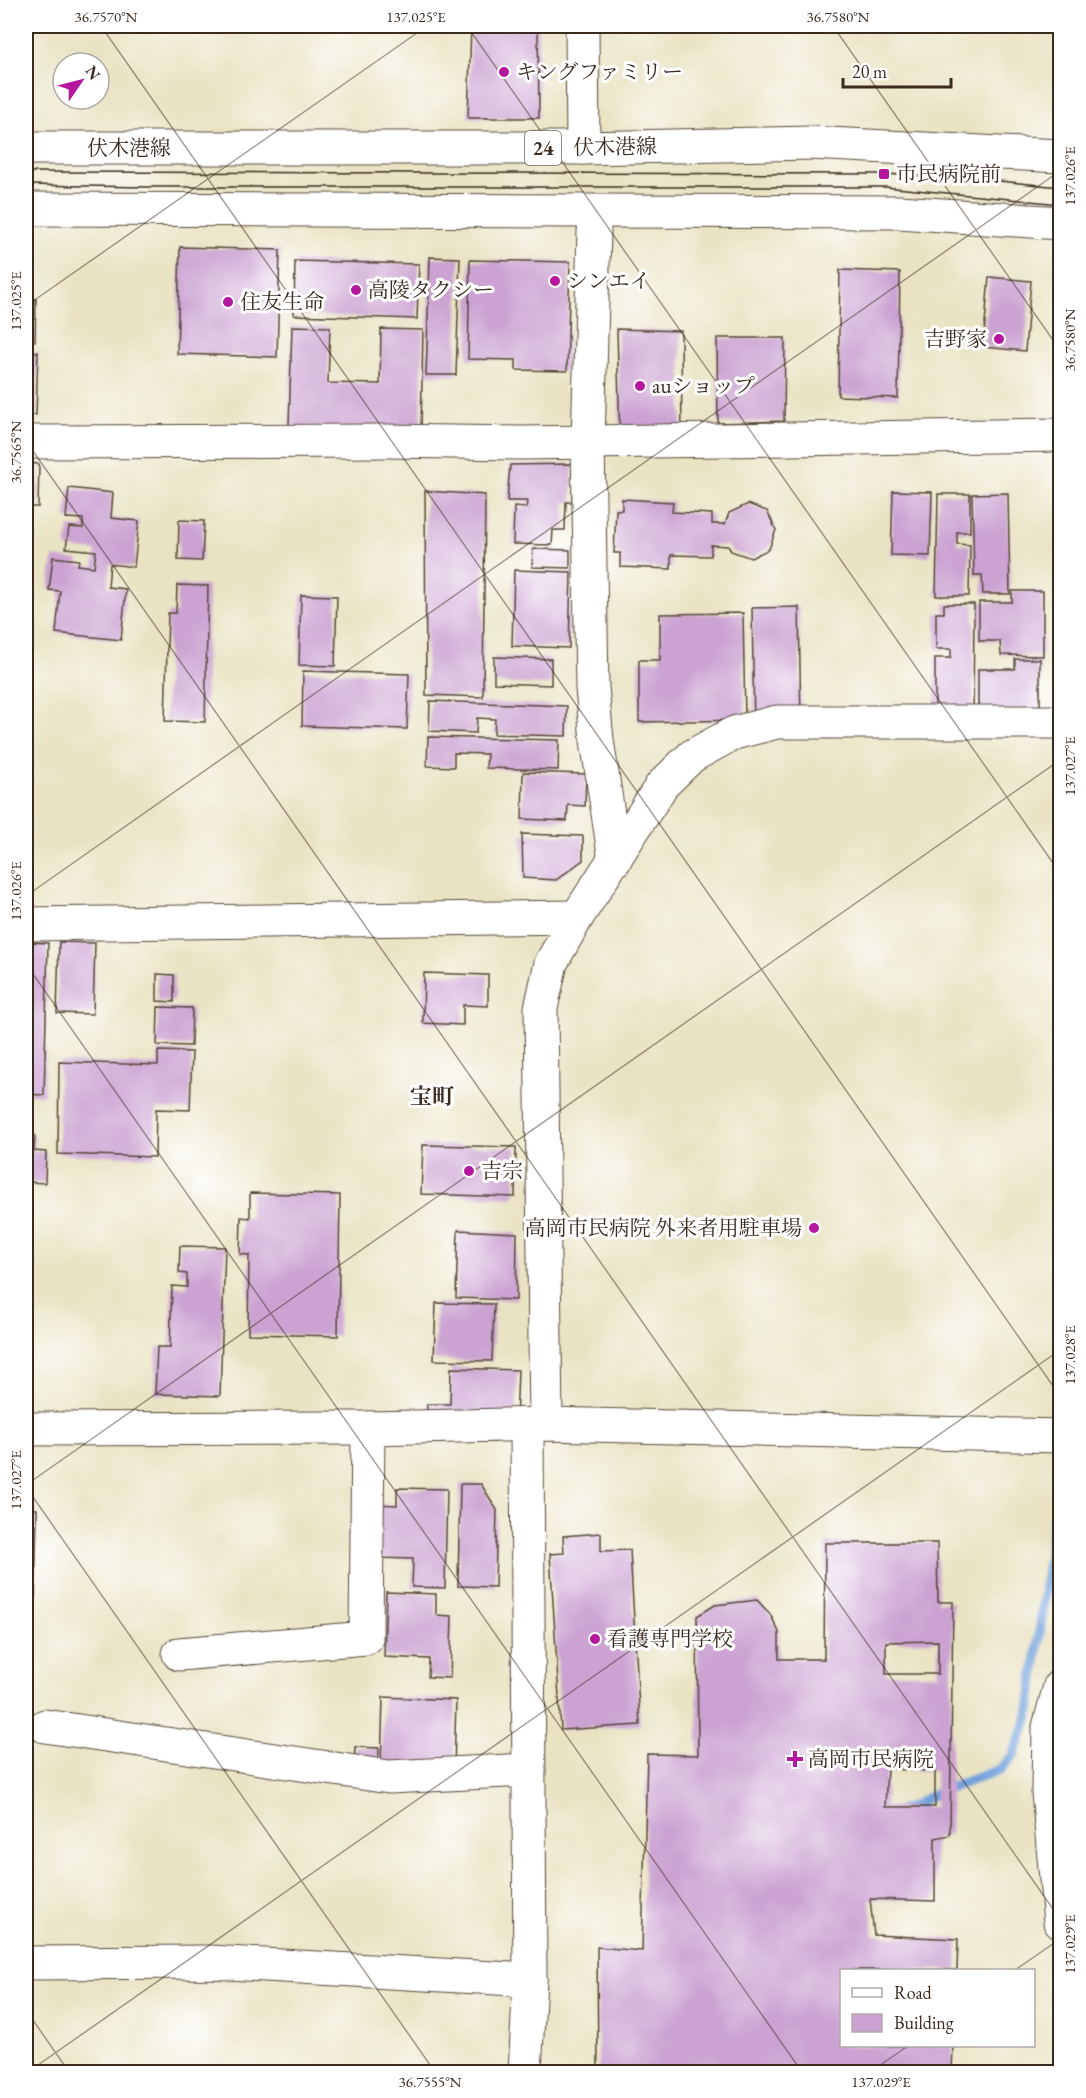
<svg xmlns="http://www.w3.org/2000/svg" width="1086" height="2098" font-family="'EB Garamond','Noto Serif JP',serif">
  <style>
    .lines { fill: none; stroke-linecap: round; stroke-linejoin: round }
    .stream { stroke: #72a1db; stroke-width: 10 }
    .building { fill: #cba2d1; fill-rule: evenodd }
    .street-casing { stroke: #554637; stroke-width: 35 }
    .secondary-casing { stroke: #554637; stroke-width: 35 }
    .primary-casing { stroke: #554637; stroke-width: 35 }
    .street { stroke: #fff; stroke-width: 33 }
    .secondary { stroke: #fff; stroke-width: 33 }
    .primary { stroke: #fff; stroke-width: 33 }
    .tram { stroke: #3b2a1e; stroke-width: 1.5 }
    .ticks { fill: none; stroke: #3b2a1e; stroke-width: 1.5; stroke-opacity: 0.45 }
    .poi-dot { fill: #b5179e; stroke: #fff; stroke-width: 2 }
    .labels { text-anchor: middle; stroke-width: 6; stroke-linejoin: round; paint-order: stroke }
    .shield { fill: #fff; stroke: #766a62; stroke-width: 1.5 }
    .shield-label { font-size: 20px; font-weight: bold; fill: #3b2a1e }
    .poi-label { font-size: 21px; fill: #3b2a1e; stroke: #fff; text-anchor: start }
    .street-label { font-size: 21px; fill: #3b2a1e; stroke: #fff }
    .neighbourhood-label { font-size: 22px; font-weight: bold; fill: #3b2a1e; stroke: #fff }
    .neatline { fill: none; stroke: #3b2a1e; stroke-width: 2 }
    .ticks-label { font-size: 15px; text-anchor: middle; fill: #3b2a1e }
  </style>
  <rect width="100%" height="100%" fill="#fff"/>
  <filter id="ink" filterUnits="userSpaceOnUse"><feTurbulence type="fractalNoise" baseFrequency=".0167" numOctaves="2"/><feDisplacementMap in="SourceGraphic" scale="12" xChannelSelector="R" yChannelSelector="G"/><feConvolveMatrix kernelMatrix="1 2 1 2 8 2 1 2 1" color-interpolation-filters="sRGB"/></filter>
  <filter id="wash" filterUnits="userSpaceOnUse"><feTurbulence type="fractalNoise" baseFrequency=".008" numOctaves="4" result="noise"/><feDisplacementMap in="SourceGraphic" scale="24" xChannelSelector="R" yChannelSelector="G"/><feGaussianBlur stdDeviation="1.35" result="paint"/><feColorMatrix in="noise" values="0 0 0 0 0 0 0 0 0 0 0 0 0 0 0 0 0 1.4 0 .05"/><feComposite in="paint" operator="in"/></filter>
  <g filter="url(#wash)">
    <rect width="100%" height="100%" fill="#e9e3c3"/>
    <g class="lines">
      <!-- stream -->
      <polyline class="stream" points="901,1810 910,1808 934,1794 1001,1769 1014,1754 1029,1715 1060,1472"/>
    </g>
    <g id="blocks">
      <!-- building -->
      <g class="building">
        <polygon points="471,26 538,26 539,118 468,118"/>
        <polygon points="180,247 280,250 277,357 177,354"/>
        <polygon points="430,257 460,258 456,375 426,375"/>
        <polygon points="470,260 570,262 567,371 516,370 516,360 468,359"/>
        <polygon points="295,261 419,264 417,319 294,315"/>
        <polygon points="840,270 900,272 898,398 838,396"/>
        <polygon points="989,277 1031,281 1025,351 983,347"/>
        <polygon points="26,299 36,299 35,341 26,340"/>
        <polygon points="292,326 330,327 328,383 380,384 381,329 423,330 421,430 289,426"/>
        <polygon points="617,329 681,331 682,441 620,443"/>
        <polygon points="717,338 785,338 784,421 718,423"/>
        <polygon points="26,352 38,352 36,415 26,415"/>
        <polygon points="26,463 39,464 38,507 26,507"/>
        <polygon points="573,464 572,502 566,502 565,530 553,530 552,545 513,544 514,507 526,508 527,501 507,501 510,465"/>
        <polygon points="69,488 113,493 111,518 139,521 134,567 110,564 108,587 126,589 121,640 56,633 60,591 49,590 53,557 79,560 78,565 94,567 96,551 66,548 69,527 83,528 83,519 66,518"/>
        <polygon points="425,491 485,495 483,697 426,695"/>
        <polygon points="893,491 932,492 930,556 891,555"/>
        <polygon points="1008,493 1010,594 983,594 982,575 974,575 972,494"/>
        <polygon points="938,494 970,494 970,532 957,532 957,544 970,545 969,596 936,596"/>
        <polygon points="622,499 673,502 672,512 712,514 712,524 725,524 729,513 748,504 767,511 776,530 769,549 751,558 731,551 728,546 711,545 711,556 671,555 671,569 620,567 620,553 614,553 616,510 622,510"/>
        <polygon points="179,520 204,521 202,561 178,560"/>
        <polygon points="533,549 570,550 570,568 532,567"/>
        <polygon points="514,570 571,572 569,648 512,646"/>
        <polygon points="177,585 208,586 205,722 165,721 168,613 176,613"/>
        <polygon points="26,590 29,590 28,648 26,648"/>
        <polygon points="1012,591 1043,591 1043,656 1001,655 1000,641 979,641 979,602 1012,602"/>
        <polygon points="301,595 337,596 335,666 299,665"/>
        <polygon points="944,604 974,604 973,728 935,728 935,658 951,658 951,649 936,649 936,613 944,613"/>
        <polygon points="799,607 801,726 754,727 752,608"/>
        <polygon points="743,613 745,720 639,722 639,660 660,660 660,614"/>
        <polygon points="494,657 551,659 551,685 494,683"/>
        <polygon points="1015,659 1040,659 1040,720 978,728 978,669 1015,669"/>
        <polygon points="303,671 409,674 407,729 302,726"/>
        <polygon points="430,701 567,706 566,736 494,734 495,719 477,718 476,733 429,731"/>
        <polygon points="428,737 559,740 558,770 486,768 487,754 454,753 454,767 427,766"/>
        <polygon points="523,772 586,774 585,806 568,805 567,821 522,819"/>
        <polygon points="522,834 583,836 583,860 556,880 523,878"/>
        <polygon points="26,942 48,943 44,1095 26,1094"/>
        <polygon points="59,942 95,943 93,1014 57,1013"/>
        <polygon points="424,973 488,975 488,1006 463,1005 463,1025 423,1023"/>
        <polygon points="157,974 174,975 174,1002 157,1001"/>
        <polygon points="158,1007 192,1008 191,1046 157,1045"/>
        <polygon points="158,1051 192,1052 190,1110 156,1109 155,1157 58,1154 59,1062 158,1065"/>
        <polygon points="26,1135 35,1135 34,1151 46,1152 45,1183 26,1182"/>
        <polygon points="423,1145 516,1147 515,1197 421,1194"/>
        <polygon points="250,1193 340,1195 338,1336 248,1334 249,1255 240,1254 241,1217 250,1218"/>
        <polygon points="458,1230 517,1233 516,1300 456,1298"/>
        <polygon points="180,1246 225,1247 220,1396 155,1394 157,1347 170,1347 172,1286 187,1287 187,1274 179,1273"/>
        <polygon points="436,1303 494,1304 492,1361 434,1360"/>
        <polygon points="451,1368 518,1370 516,1422 495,1422 495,1442 426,1440 427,1404 450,1404"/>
        <polygon points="460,1484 481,1484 497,1510 495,1587 458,1586"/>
        <polygon points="397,1488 447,1489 445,1588 412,1587 413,1559 376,1558 377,1504 397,1505"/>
        <polygon points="26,1509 37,1509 35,1606 26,1605"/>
        <polygon points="601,1533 601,1551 630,1550 640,1725 561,1730 550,1554 564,1553 563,1536"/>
        <path d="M 825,1543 L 937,1543 L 938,1602 L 953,1602 L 950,1835 L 935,1838 L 935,1901 L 870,1899 L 874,1935 L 958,1939 L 957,1970 L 842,1970 L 842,2046 L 953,2046 L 952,2072 L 598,2072 L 597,1947 L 642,1951 L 647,1754 L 698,1755 L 697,1616 L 715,1605 L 757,1600 L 770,1614 L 779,1632 L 779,1659 L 824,1659 ZM 938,1641 L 938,1674 L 886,1674 L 886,1642 ZM 887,1769 L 935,1771 L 935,1807 L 885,1807 Z"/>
        <polygon points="386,1592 436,1594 436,1615 452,1616 450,1678 428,1677 429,1659 384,1657"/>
        <rect x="26" y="1638" width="4" height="28"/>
        <polygon points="383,1697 456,1700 454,1770 381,1768"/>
        <polygon points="355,1747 379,1748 378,1780 353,1779"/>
      </g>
    </g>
  </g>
  <g filter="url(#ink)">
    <use href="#blocks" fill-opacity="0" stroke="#554637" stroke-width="1.5"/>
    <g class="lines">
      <defs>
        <g id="street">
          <polyline points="582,26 583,148"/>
          <polyline points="594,231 588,442 592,688 597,740 615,860"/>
          <polyline points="26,442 387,441 523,443 1060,435"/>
          <polyline points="26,924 577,917"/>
          <polyline points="26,1429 368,1428 546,1424 1060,1436"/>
          <polyline points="179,1654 366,1638 368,1428"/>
          <polyline points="45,1726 389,1777 529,1770"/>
          <polyline points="26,1963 210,1962 530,1980"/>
          <polyline points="525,2072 530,1980 527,1425"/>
        </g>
        <g id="secondary">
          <polyline points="546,1424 541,1008 551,963 577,917 662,785 692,756 734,733 777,722 1060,722"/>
          <polyline points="1060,1686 1049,1727 1048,1792 1060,1922"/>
        </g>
        <g id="primary">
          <polyline points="26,148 583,148 811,143 1060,156"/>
          <polyline points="26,209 899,212 1060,223"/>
        </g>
      </defs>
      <!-- street casing -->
      <use href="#street" class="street-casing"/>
      <!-- secondary casing -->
      <use href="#secondary" class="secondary-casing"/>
      <!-- primary casing -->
      <use href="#primary" class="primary-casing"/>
      <!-- street -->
      <use href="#street" class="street"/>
      <!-- secondary -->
      <use href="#secondary" class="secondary"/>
      <!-- primary -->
      <use href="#primary" class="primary"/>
      <!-- tram -->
      <g class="tram">
        <polyline points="26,172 884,174 989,180 1060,187"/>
        <polyline points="26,185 145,187 885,187 1060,204"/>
      </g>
    </g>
  </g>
  <!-- ticks -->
  <path class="ticks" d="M 101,26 L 1060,1396M 467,26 L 1060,873M 833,26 L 1060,350M 26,306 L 427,26M 26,441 L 1060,1919M 26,896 L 1060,171M 26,964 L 802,2072M 26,1485 L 1060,760M 26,1487 L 435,2072M 1015,1970 L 1060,1939M 26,2010 L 69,2072M 28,2072 L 1060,1350M 870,2072 L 908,2046"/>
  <!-- markers -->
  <g class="poi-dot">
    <circle cx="504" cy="72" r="6"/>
    <rect x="878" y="168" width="12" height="12" rx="3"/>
    <circle cx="555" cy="281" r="6"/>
    <circle cx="356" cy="290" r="6"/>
    <circle cx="228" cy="302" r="6"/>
    <circle cx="999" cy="339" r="6"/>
    <circle cx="640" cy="386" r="6"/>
    <circle cx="469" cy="1171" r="6"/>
    <circle cx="814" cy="1228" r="6"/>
    <circle cx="595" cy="1639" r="6"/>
    <path d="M792 1750h6v6h6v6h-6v6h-6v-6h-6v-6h6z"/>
  </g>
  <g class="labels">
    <!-- shield labels -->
    <rect class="shield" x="525" y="131" width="36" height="34" rx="4.5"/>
    <g class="shield-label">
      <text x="543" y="155">24</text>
    </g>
    <!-- poi labels -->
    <g class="poi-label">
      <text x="516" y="79">キングファミリー</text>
      <text x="896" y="181">市民病院前</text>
      <text x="567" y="288">シンエイ</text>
      <text x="368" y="297">高陵タクシー</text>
      <text x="240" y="309">住友生命</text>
      <text x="987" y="346" text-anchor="end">吉野家</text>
      <text x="652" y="393">auショップ</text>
      <text x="481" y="1178">吉宗</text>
      <text x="802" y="1235" text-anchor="end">高岡市民病院 外来者用駐車場</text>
      <text x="607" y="1646">看護専門学校</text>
      <text x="808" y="1766">高岡市民病院</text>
    </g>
    <!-- street labels -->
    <g class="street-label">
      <text transform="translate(615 147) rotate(-1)" y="7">伏木港線</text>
      <text x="129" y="155">伏木港線</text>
    </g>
    <!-- neighbourhood labels -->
    <g class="neighbourhood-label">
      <text x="432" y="1104">宝町</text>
    </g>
  </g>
  <!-- margin -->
  <rect width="1086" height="2098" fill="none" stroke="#fff" stroke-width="66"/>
  <!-- legend -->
  <rect x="840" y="1969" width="195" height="78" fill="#ffffff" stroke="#b1aaa5" stroke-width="1.5"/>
  <rect x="852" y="1988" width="30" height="9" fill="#ffffff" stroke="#b1aaa5" stroke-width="1.5"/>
  <text x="894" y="1999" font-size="18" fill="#3b2a1e">Road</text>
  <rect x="852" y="2014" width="30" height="18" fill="#cba2d1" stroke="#b1aaa5" stroke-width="1.5"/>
  <text x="894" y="2029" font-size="18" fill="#3b2a1e">Building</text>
  <!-- north arrow -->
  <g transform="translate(81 81) rotate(55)"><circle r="28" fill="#ffffff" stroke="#b1aaa5" stroke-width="1.5"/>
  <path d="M0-4.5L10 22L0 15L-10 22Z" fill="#b5179e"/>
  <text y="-9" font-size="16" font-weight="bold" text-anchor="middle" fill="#3b2a1e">N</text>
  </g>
  <!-- scale -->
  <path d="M843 78v9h108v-9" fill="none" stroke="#3b2a1e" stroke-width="3"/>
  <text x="852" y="78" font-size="18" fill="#3b2a1e" stroke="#ffffff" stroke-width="4.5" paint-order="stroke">20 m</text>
  <rect x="33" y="33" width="1020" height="2032" class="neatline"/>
  <g class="ticks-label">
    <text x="106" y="22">36.7570°N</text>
    <text x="416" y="22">137.025°E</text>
    <text x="838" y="22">36.7580°N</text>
    <text transform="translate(1070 176) rotate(-90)" y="5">137.026°E</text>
    <text transform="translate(16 301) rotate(-90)" y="5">137.025°E</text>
    <text transform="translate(1070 340) rotate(-90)" y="5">36.7580°N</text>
    <text transform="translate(16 452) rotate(-90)" y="5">36.7565°N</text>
    <text transform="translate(1070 766) rotate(-90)" y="5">137.027°E</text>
    <text transform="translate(16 891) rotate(-90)" y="5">137.026°E</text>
    <text transform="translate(1070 1355) rotate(-90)" y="5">137.028°E</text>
    <text transform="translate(16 1480) rotate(-90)" y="5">137.027°E</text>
    <text transform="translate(1070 1944) rotate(-90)" y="5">137.029°E</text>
    <text x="430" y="2087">36.7555°N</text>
    <text x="881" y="2087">137.029°E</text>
  </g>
</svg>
